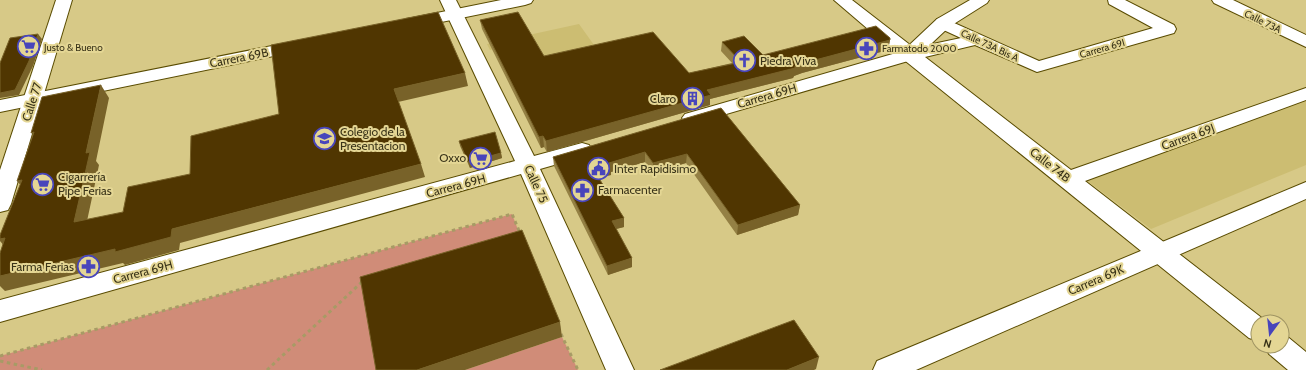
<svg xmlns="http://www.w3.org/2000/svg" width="1306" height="370" font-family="Cabin,sans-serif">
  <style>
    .built { fill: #ccbd72 }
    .green { fill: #d08c78 }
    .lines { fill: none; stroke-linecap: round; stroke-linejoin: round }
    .minor-casing { stroke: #594b00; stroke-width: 2 }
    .tertiary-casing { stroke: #594b00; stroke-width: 2 }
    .path { stroke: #a79b65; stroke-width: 3; stroke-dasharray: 3.5 3.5; stroke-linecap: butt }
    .minor { fill: #fff; fill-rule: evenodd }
    .tertiary { fill: #fff; fill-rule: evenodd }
    .wall { fill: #948044 }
    .shaded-wall { fill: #786229 }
    .building { fill: #503601; stroke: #786229 }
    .labels { text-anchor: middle; stroke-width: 4; stroke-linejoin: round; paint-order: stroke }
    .far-street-label { font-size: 10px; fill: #3a3419; stroke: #e4d694 }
    .far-poi-label { font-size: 10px; fill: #3a3419; stroke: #e4d694; text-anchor: start }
    .street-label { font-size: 12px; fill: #3a3419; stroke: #e4d694 }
    .poi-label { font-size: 12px; fill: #3a3419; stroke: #e4d694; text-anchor: start }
  </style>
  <rect width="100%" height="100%" fill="#d7c987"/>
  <!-- built -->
  <g class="built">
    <polygon points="579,24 594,45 533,59 504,47 490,50 487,44"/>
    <polygon points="1306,96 1306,165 1151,229 1085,179"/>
  </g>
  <!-- green -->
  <g class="green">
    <polygon points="512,214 520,235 380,370 0,370 0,356"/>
    <polygon points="562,337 578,370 465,370"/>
  </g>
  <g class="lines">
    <defs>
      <g id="minor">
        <polygon points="501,0 533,0 531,3 525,5 412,28 406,27 404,23 406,19 412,18"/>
        <polygon points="834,0 852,0 914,48 961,38 937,27 935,23 937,19 943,18 1039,61 1153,28 1109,4 1108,0 1125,0 1174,25 1176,29 1174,33 1037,72 975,45 925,57 1071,170 1306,88 1306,100 1085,181 1267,322 1258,322 1258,341 1249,338 903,59"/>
        <polygon points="302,40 308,41 311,45 308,49 0,112 0,100"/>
        <polygon points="1282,336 1289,338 1306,352 1306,370 1288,370 1269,354 1265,346 1282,346"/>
      </g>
      <g id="tertiary">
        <polygon points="56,0 72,0 11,204 8,210 0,212 0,170"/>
        <polygon points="440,0 456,0 534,156 582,143 589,145 592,150 589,155 540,169 634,370 606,370 521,174 0,322 0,300 515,161"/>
        <polygon points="970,0 989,0 987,3 949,27 915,59 692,124 685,122 682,118 685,114 903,51 937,19"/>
        <polygon points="1212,0 1233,0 1306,35 1306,47 1214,3"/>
        <polygon points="1306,182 1306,199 916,370 873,370 877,361"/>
      </g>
    </defs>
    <!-- minor casing -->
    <use href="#minor" class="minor-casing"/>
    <!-- tertiary casing -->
    <use href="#tertiary" class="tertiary-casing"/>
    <!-- path -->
    <g class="path">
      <polyline points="561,334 578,370"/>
      <polyline points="0,356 512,214 520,233"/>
      <polyline points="0,361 42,370"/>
      <polyline points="267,370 363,281"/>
    </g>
    <!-- minor -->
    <use href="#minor" class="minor"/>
    <!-- tertiary -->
    <use href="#tertiary" class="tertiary"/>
  </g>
  <!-- wall -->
  <g class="wall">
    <polygon points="480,20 544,56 689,73 732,63 721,51 722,42 763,55 890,40 888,50 802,73 794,76 793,78 710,99 710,105 547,152 544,147 541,148 482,29"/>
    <polygon points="721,108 800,205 798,215 737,235 686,163 653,173 645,162 611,172 611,175 599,178 624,218 624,227 616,229 632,267 608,275 554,166 553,157"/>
    <polygon points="459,141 501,153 502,158 470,168 460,146"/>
  </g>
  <!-- shaded-wall -->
  <g class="shaded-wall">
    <polygon points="38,34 42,39 33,66 19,95 0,98 0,93"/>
    <polygon points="890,40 888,50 802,73 794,76 793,78 710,99 710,105 547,152 546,141 707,90 795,66 804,63"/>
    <polygon points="465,73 468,86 398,102 394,89"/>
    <polygon points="101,85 109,98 96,161 99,165 84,235 74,222 86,153"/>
    <polygon points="543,136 544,147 541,148 539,137"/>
    <polygon points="645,152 645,162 611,172 611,175 594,178 593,169 609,163"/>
    <polygon points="501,153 502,158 470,168 468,162"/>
    <polygon points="687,154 686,163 653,173 653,163"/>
    <polygon points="421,164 425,177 180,243 179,250 125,265 123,263 5,291 0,286 0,276 172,229"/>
    <polygon points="22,180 28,194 17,181"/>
    <polygon points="800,205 798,215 737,235 738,225"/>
    <polygon points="624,218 624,227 612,230 612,221"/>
    <polygon points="5,238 10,253 0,241 0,239"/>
    <polygon points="632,258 632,267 608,275 607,266"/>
    <polygon points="560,322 562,337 465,370 417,370"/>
    <polygon points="819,357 816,369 814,370 787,370"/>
  </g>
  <!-- building -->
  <g class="building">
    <polygon points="438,12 465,73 394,89 421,164 172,229 171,237 115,252 115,249 0,276 0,253 5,238 0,239 0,235 22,180 17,181 34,132 31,133 42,97 101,85 86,153 90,152 74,222 123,212 128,187 190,174 191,136 279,114 271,45"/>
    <polygon points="518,12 544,56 653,32 689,73 741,62 722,42 744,36 763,55 876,26 890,38 890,40 804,63 795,66 795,68 707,90 711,95 546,141 543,136 539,137 480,20"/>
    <polygon points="38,34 29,61 15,90 0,93 0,63 10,38"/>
    <polygon points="721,108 800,205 738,225 687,154 653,163 645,152 609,163 610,165 593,169 624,218 612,221 632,258 607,266 553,157"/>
    <polygon points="495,132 501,153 468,162 459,141"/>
    <polygon points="522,230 560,322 417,370 376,370 360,277"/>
    <polygon points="794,320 819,357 787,370 660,370"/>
  </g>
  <!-- icons -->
  <defs>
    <symbol id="supermarket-ring" viewBox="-11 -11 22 22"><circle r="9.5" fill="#e4d694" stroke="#4845bb" stroke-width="1.5"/><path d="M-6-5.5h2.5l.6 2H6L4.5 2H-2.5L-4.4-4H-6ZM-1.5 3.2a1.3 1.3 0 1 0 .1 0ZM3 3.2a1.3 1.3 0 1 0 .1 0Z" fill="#4845bb"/></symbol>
    <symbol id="pharmacy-ring" viewBox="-11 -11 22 22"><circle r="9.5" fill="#e4d694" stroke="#4845bb" stroke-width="1.5"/><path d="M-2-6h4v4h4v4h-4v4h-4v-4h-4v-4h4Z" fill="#4845bb"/></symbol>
    <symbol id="church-ring" viewBox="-11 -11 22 22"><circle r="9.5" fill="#e4d694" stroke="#4845bb" stroke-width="1.5"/><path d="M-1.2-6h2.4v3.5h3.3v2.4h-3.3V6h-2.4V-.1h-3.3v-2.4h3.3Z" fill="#4845bb"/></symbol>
    <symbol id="building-ring" viewBox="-11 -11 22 22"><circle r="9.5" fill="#e4d694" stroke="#4845bb" stroke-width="1.5"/><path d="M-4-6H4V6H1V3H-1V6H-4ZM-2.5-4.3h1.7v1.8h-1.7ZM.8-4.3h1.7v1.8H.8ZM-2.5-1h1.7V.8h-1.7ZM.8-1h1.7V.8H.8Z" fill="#4845bb"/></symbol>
    <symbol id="school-ring" viewBox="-11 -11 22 22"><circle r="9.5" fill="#e4d694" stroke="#4845bb" stroke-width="1.5"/><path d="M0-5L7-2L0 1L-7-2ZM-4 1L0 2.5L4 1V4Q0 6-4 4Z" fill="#4845bb"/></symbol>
    <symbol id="civic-ring" viewBox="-11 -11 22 22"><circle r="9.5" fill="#e4d694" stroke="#4845bb" stroke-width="1.5"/><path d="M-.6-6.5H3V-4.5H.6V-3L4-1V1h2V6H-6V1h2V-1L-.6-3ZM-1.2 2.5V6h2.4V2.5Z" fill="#4845bb"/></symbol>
  </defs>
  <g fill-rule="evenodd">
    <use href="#supermarket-ring" x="16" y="34" width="25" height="25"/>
    <use href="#pharmacy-ring" x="854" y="36" width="25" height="25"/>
    <use href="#church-ring" x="732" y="48" width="25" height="25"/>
    <use href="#building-ring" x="680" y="86" width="25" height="25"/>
    <use href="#school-ring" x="312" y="126" width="25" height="25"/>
    <use href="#supermarket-ring" x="468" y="146" width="25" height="25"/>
    <use href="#civic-ring" x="586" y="156" width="25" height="25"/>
    <use href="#supermarket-ring" x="30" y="172" width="25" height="25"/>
    <use href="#pharmacy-ring" x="570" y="178" width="25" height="25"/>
    <use href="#pharmacy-ring" x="76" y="254" width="25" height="25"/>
  </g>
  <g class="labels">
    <!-- far-street labels -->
    <g class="far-street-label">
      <text transform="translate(1263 21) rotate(26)" y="4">Calle 73A</text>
      <text transform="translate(990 45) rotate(25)" y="4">Calle 73A Bis A</text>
      <text transform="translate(1102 48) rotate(-16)" y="4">Carrera 69I</text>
    </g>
    <!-- far-poi labels -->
    <g class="far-poi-label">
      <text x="44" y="51">Justo &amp; Bueno</text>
      <text x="882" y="52">Farmatodo 2000</text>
    </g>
    <!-- street labels -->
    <g class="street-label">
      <text transform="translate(239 58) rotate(-11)" y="4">Carrera 69B</text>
      <text transform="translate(767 96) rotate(-16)" y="4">Carrera 69H</text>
      <text transform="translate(32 102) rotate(-72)" y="4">Calle 77</text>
      <text transform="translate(1188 137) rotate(-20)" y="4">Carrera 69J</text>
      <text transform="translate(1050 165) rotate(38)" y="4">Calle 74B</text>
      <text transform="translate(536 184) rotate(65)" y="4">Calle 75</text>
      <text transform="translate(456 186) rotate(-15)" y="4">Carrera 69H</text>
      <text transform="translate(143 272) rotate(-15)" y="4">Carrera 69H</text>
      <text transform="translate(1096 280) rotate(-23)" y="4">Carrera 69K</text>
    </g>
    <!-- poi labels -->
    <g class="poi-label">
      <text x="760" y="65">Piedra Viva</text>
      <text x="676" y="103" text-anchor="end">Claro</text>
      <text x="340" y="136">Colegio de la<tspan x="340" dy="14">Presentacion</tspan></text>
      <text x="466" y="162" text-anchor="end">Oxxo</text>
      <text x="614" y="173">Inter Rapidisimo</text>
      <text x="58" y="181">Cigarrería<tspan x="58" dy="14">Pipe Ferias</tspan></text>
      <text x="598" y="194">Farmacenter</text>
      <text x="74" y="271" text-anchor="end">Farma Ferias</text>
    </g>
  </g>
  <!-- north arrow -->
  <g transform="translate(1270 334) rotate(195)"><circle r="19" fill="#e4d694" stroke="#a09563"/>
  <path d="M0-3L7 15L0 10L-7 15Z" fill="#4845bb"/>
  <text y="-6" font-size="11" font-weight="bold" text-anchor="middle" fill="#3a3419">N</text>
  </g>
</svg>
